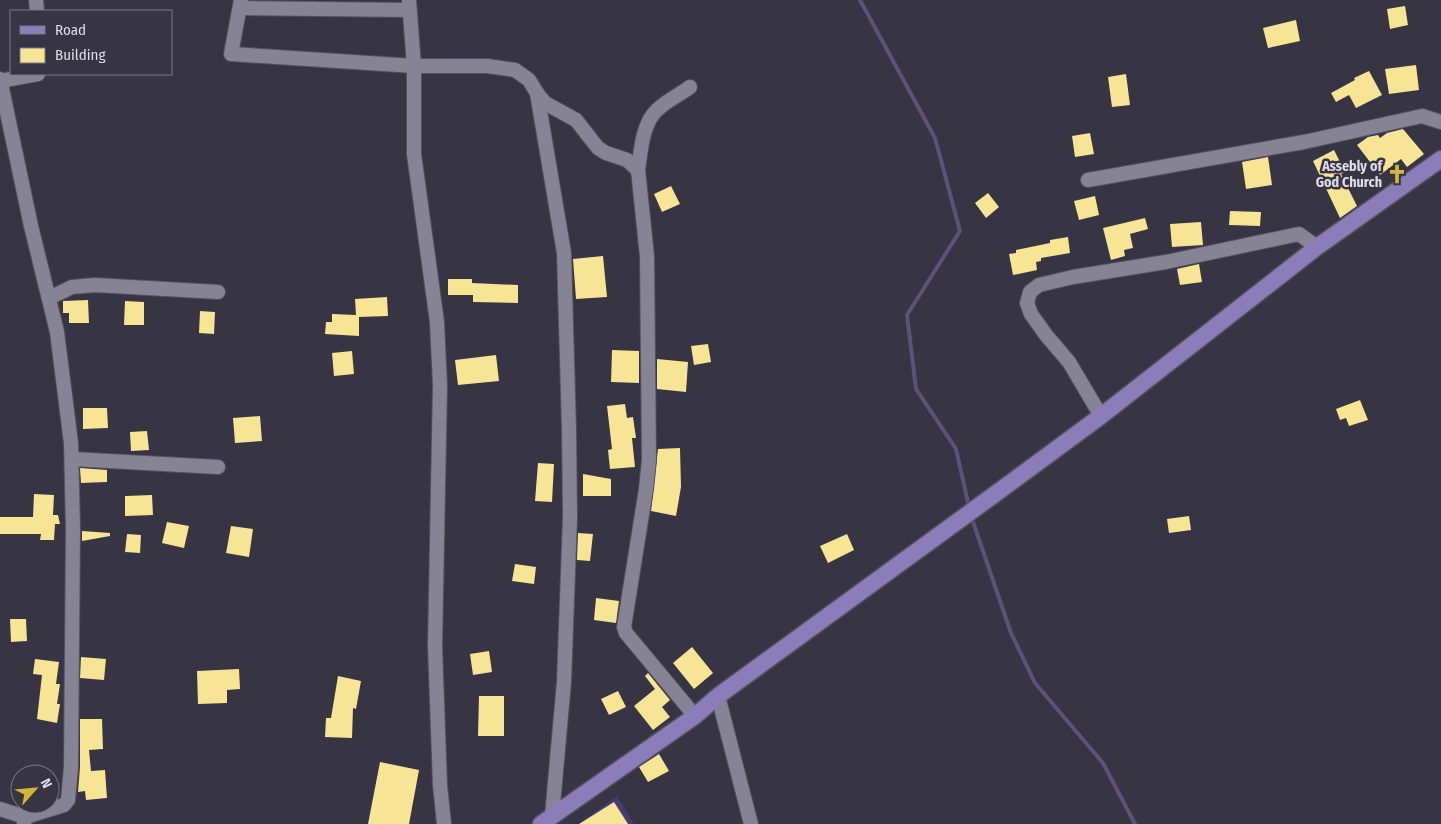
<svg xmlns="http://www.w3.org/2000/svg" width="1441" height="824" font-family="'Fira Sans Condensed',sans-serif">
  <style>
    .green { fill: #483a70 }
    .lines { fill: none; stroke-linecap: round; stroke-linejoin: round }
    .stream { stroke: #5e507a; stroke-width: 4 }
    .building { fill: #f7e495 }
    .minor-casing { stroke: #54515f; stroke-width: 16 }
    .major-casing { stroke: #54515f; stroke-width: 19 }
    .minor { stroke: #868395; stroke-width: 14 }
    .major { stroke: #8b7cba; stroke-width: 16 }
    .labels { text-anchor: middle; stroke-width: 5; stroke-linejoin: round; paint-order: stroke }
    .poi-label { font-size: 14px; font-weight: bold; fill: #dfdde7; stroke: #373443; text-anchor: end }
  </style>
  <rect width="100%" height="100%" fill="#373443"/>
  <!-- green -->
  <polygon class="green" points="617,796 634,824 579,824"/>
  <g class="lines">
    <!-- stream -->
    <g class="stream">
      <polyline points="860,0 935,138 960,231 907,315 916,389 956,449 969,507"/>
      <polyline points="971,516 1011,633 1035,683 1103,763 1135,824"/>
    </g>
  </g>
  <!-- building -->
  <g class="building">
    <polygon points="1405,6 1408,25 1390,29 1387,9"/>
    <polygon points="1296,20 1300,41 1268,48 1263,28"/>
    <polygon points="1416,65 1419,90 1389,94 1385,69"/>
    <polygon points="1369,71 1382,95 1356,108 1349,95 1336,102 1331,93 1355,80 1354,78"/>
    <polygon points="1126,74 1130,105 1112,107 1108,77"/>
    <polygon points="1403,129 1424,154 1407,167 1401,159 1380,175 1357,145 1368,137 1378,135 1380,138 1387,133"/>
    <polygon points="1090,133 1094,154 1075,157 1072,136"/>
    <polygon points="1334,150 1345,172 1341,174 1357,206 1340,218 1313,161"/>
    <polygon points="1268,157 1272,185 1246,189 1242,162"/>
    <polygon points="671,186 680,204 662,212 654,194"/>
    <polygon points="988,193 999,207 986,218 975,203"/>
    <polygon points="1095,196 1099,215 1079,220 1074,201"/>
    <polygon points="1230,211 1261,212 1260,226 1229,225"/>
    <polygon points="1145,218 1148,229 1130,234 1133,248 1124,250 1125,256 1111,260 1103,228"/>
    <polygon points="1201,222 1203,245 1172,247 1170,224"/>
    <polygon points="1068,237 1070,253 1041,258 1041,261 1036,262 1037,270 1013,275 1009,254 1016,253 1016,250 1050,243 1050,240"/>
    <polygon points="603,256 607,297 576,299 573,259"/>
    <polygon points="1199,264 1202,282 1180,285 1177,269"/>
    <polygon points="448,279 472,279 472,283 518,285 518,303 473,302 473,295 448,295"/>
    <polygon points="387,297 388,316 359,317 359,336 325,334 326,322 332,322 332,314 356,315 355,299"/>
    <polygon points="88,300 89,323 69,323 69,313 63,313 63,301"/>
    <polygon points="125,301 144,302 144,325 124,325"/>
    <polygon points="200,311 215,312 214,334 199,333"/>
    <polygon points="708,344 711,362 694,365 691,346"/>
    <polygon points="612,350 639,351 639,383 611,382"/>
    <polygon points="352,351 354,374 334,376 332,353"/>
    <polygon points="496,355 499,381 458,385 455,360"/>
    <polygon points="657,359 688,362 686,392 657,389"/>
    <polygon points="1360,400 1368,420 1349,426 1346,418 1340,420 1336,409"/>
    <polygon points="625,404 627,418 633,417 636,438 632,438 635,467 610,469 608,450 612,449 607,406"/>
    <polygon points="83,408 107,408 108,428 83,429"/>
    <polygon points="260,416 262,441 235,443 233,418"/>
    <polygon points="147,431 149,450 131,451 130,432"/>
    <polygon points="680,448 681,487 676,516 651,511 658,449"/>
    <polygon points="538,463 554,464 552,502 535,501"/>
    <polygon points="80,468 107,470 107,482 81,483"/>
    <polygon points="583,474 611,479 611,496 583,496"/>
    <polygon points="34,494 54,495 53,515 58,515 60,524 55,524 54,540 40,540 41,534 0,534 0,517 33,517"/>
    <polygon points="152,495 153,515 125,516 125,496"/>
    <polygon points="1189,516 1191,530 1169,533 1167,519"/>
    <polygon points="167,522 189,526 184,548 162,543"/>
    <polygon points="231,526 253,529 249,557 226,553"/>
    <polygon points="82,531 110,533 110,536 82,541"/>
    <polygon points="578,533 593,534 590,561 577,560"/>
    <polygon points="127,534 141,535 140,553 125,552"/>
    <polygon points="847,534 854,550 828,563 820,546"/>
    <polygon points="515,564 536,567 534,584 512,581"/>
    <polygon points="596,598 619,601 616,623 594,620"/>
    <polygon points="10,619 26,619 27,641 11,642"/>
    <polygon points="692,647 713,673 694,689 673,663"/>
    <polygon points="489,651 492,672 473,675 470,654"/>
    <polygon points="81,657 106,659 104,680 80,678"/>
    <polygon points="35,659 59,662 56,684 60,684 57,704 60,704 57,723 37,719 42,675 33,674"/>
    <polygon points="239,669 240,689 227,690 227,703 198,704 197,671"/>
    <polygon points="648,673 670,700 662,707 670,717 653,730 634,706 655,689 645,676"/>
    <polygon points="338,676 361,681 356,709 353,708 352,738 325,737 326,718 331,718"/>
    <polygon points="618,691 626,707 609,715 601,699"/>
    <polygon points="479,696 504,696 504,736 478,736"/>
    <polygon points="80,719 102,719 103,749 89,750 91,771 105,770 107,798 86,800 85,791 78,792 80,767"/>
    <polygon points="659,754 669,771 648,782 639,767"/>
    <polygon points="380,762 419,770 409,824 368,824"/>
    <polygon points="614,802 628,824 579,824"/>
  </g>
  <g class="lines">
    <defs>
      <g id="minor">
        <polyline points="36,0 37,11"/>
        <polyline points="241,0 231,54 414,66 487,66 515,70 529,80 537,93 564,253 569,429 570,517 564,682 552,816"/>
        <polyline points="409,0 414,66 414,154 437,322 440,385 435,646 440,785 444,824"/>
        <polyline points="240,8 409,10"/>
        <polyline points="0,79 31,226 57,332 71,443 73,528 71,767 68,800 64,805 25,817 24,824"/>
        <polyline points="0,81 38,74"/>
        <path d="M 537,93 L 545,103 L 576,120 L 598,148 L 606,153 L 627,160 L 638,170 C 641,151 642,124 657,110 C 666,101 679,95 690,87"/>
        <polyline points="638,170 647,256 649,460 646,489 624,627 626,633 695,716"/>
        <polyline points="1088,180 1304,142 1422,116 1441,122"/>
        <polyline points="49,298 72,287 95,285 218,292"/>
        <polyline points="1101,416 1069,362 1046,335 1031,314 1027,303 1030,292 1039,285 1073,277 1166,262 1299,234 1317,247"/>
        <polyline points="72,459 218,467"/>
        <polyline points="718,696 751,824"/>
        <polyline points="0,809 25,817"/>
      </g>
      <polyline id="major" points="541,824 695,716 718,696 991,497 1101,416 1317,247 1441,159"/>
    </defs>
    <!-- minor casing -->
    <use href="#minor" class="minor-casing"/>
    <!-- major casing -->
    <use href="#major" class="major-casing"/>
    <!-- minor -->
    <use href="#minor" class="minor"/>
    <!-- major -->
    <use href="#major" class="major"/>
  </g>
  <!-- icons -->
  <defs>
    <symbol id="church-bare" viewBox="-9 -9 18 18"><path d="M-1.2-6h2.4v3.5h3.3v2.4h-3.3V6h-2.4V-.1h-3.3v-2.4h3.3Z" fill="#d3b635" stroke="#373443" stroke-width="2.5" paint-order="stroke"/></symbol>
  </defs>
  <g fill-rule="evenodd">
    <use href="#church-bare" x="1383" y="160" width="28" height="28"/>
  </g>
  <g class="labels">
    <!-- poi labels -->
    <g class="poi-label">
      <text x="1382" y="171">Assebly of<tspan x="1382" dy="16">God Church</tspan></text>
    </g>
  </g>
  <!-- legend -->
  <rect x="10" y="10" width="162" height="65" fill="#373443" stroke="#7a7885"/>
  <rect x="20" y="26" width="25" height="8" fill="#8b7cba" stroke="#7a7885"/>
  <text x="55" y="35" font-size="15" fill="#dfdde7">Road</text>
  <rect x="20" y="48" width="25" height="15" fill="#f7e495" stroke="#7a7885"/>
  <text x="55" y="60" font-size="15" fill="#dfdde7">Building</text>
  <!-- north arrow -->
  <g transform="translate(35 789) rotate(63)"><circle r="24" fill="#373443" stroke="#7a7885"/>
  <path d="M0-4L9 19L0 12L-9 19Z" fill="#d3b635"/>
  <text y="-8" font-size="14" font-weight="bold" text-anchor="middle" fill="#dfdde7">N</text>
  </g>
</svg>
